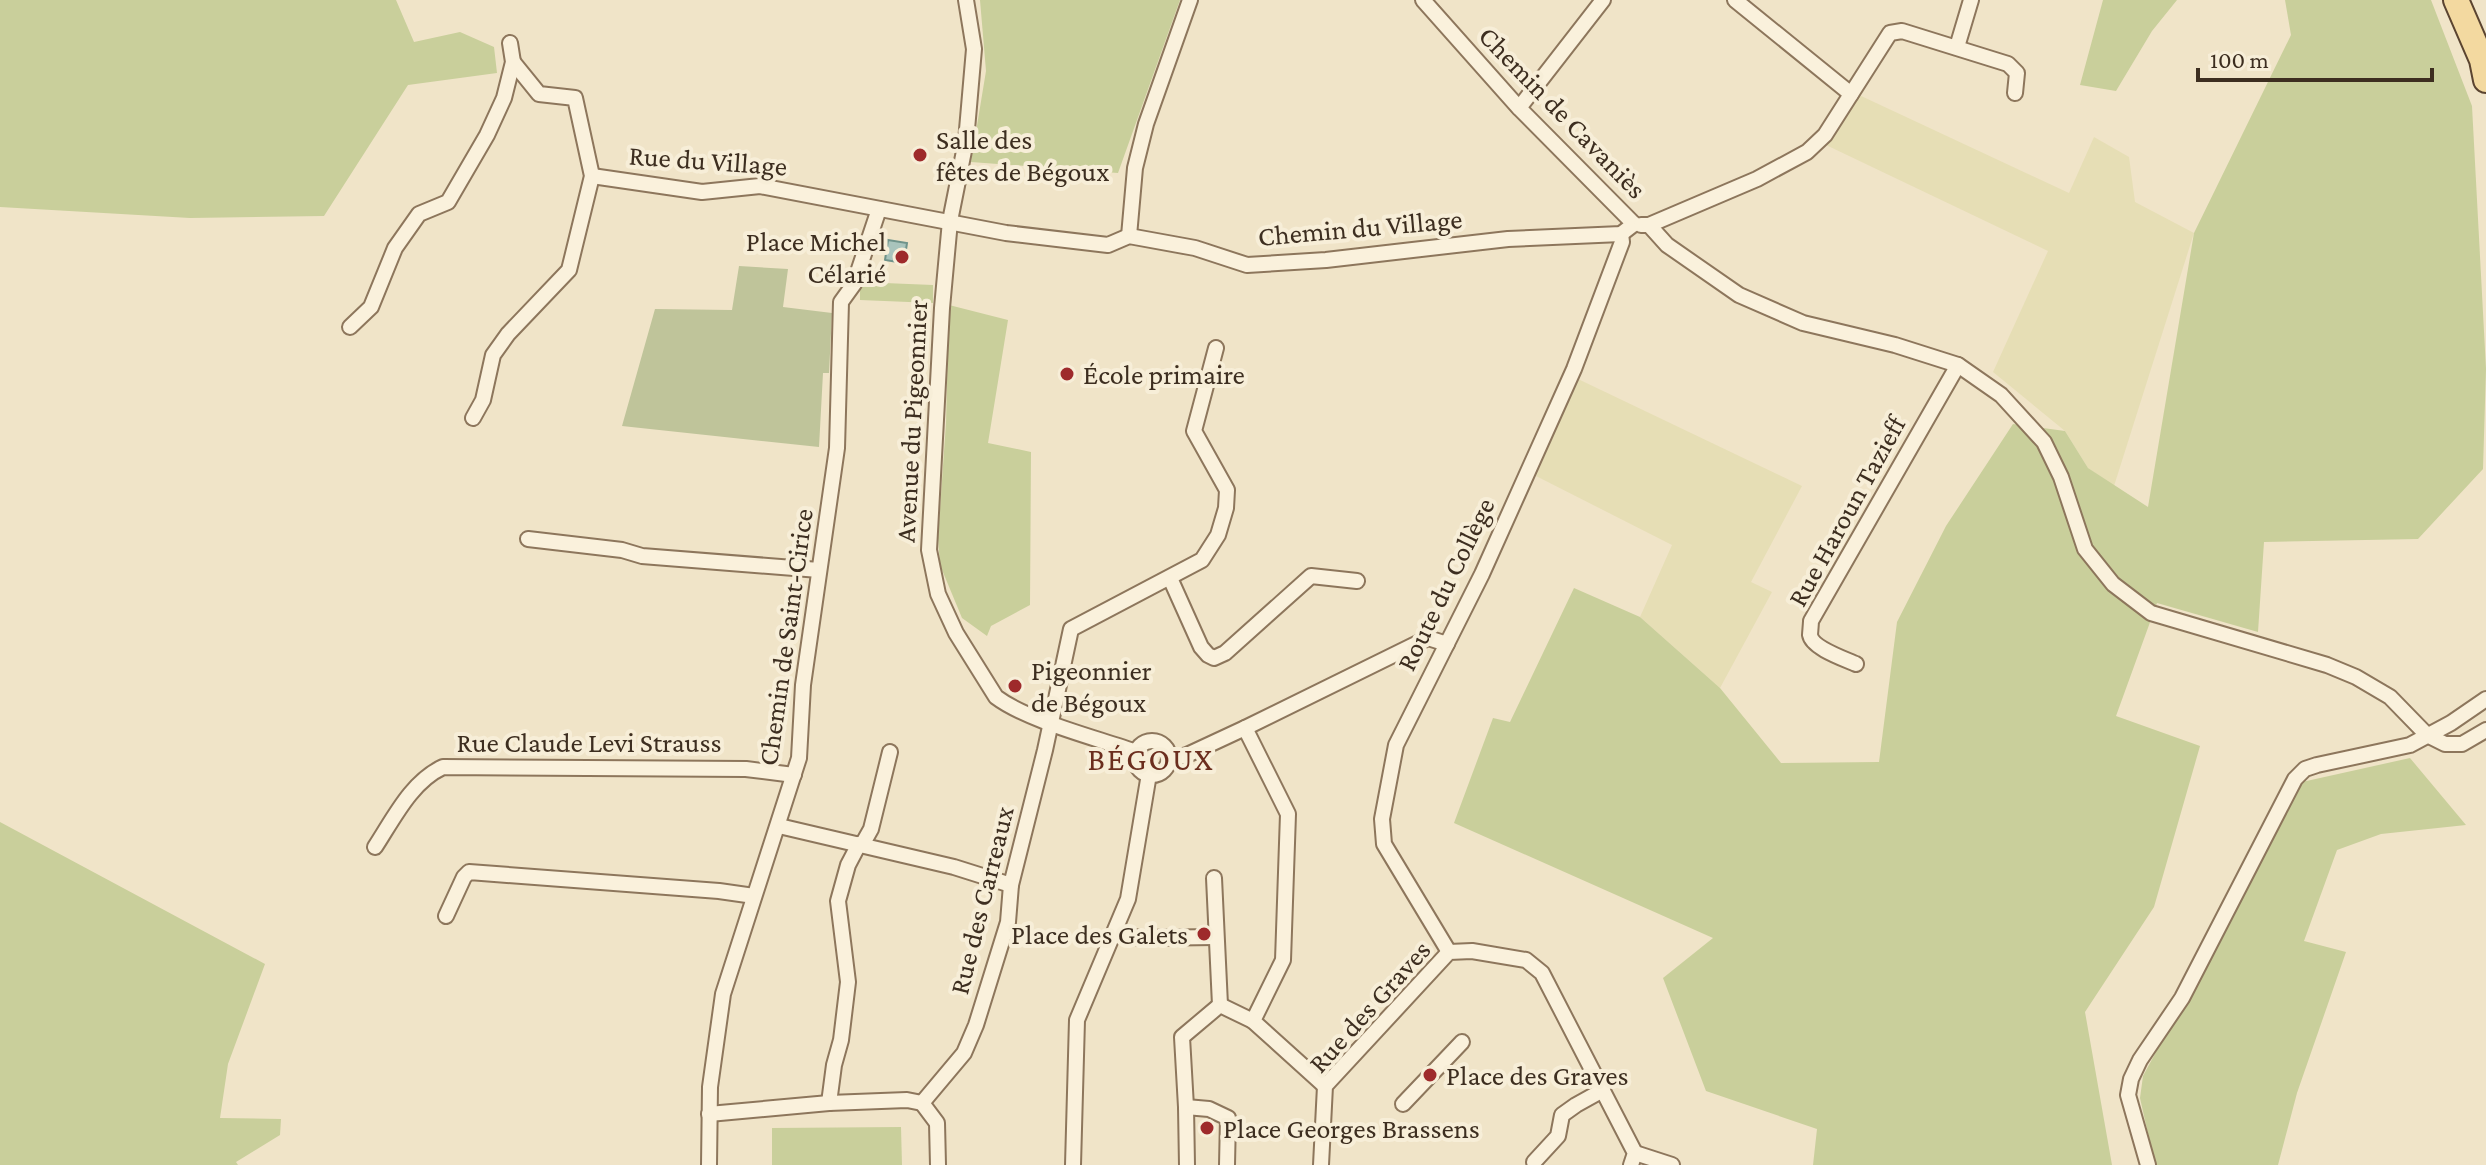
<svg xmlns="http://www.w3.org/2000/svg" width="2486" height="1165" font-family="'Crimson Pro',serif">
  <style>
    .farmland { fill: #e6deb5 }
    .green { fill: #c9cf9b }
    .cemetery { fill: #bfc49a }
    .water { fill: #a9c4bc; stroke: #6f938a; stroke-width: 2 }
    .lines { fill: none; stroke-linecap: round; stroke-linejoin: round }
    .minor-casing { stroke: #8d765c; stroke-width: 18 }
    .primary-casing { stroke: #5b4430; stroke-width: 28 }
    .minor { stroke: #faf1dc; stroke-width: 14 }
    .primary { stroke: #f3d9a0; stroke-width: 24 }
    .poi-dot { fill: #9e2a2b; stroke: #f7eed8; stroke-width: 3 }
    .labels { text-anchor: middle; stroke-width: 8; stroke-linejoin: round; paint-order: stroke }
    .street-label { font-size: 28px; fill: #3d2e20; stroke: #f7eed8 }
    .poi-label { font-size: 28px; fill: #3d2e20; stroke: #f7eed8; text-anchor: start }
    .quarter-label { font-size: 32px; letter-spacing: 2px; fill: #6b2e1e; stroke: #f7eed8 }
  </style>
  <rect width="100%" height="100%" fill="#f0e4c8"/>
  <!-- farmland -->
  <g class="farmland">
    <polygon points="1859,95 2069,193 2094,137 2129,157 2135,202 2194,233 2114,486 2088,468 2065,431 1993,372 2048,251 1826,145"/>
    <polygon points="1578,379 1802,486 1751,582 1772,592 1720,688 1640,617 1672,545 1536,476"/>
  </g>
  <!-- green -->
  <g class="green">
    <polygon points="0,0 396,0 414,42 460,32 494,47 497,73 408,85 324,216 190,218 0,207"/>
    <polygon points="980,0 1180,0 1118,173 971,162 986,71"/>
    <polygon points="2103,0 2177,0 2152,31 2116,91 2080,85"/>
    <polygon points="2285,0 2431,0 2472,106 2486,369 2483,469 2418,539 2264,542 2258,632 2157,603 2116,716 2200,746 2154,907 2085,1012 2112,1165 1813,1165 1817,1129 1706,1091 1663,978 1713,938 1454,823 1493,718 1510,722 1574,588 1640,617 1720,688 1781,763 1879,762 1897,622 1946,526 2013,424 2065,431 2088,468 2148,507 2194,233 2291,35"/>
    <polygon points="860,282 933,285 933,303 860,300"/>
    <polygon points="949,305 1008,320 988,443 1031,452 1030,605 991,626 987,636 962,618 940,565 938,538 946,423"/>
    <polygon points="2410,758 2466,825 2381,834 2337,850 2304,941 2346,952 2297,1093 2278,1165 2155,1165 2140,1098 2143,1076 2302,782"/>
    <polygon points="0,822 265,964 228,1064 220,1118 281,1119 280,1135 236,1162 238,1165 0,1165"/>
    <polygon points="901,1127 902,1165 772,1165 772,1128"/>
  </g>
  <!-- cemetery -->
  <polygon class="cemetery" points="739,266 788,269 783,307 832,313 829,373 823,373 819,447 622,426 655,309 732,310"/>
  <!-- water -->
  <polygon class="water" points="888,240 907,243 904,263 885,260"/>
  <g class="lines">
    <defs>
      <g id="minor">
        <path d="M 966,0 L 974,49 L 966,141 L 950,221 L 942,308 L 929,550 L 938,594 L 956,633 L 996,697 C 1028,721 1097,738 1136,752"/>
        <polyline points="1423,0 1519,108 1634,224"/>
        <polyline points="1735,0 1851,94"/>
        <polyline points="1957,47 1971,0"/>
        <polyline points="1519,108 1603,0"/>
        <polyline points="592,176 702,192 760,186 1006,233 1108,245 1129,236 1195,248 1247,265 1326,260 1508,239 1621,234 1634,224"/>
        <polyline points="1641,225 1649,225 1757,179 1807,152 1825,135 1890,33 1902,31 2008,64 2017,73 2015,93"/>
        <polyline points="1649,225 1667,245 1739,295 1803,323 1895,345 1958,365 2001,395 2044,442 2061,477 2085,549 2113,584 2151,613 2327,665 2356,677 2390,697 2427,735 2445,744 2462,744 2486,730"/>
        <polyline points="1129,236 1135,168 1146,124 1190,0"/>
        <polyline points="350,327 371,307 395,248 419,214 448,202 487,135 504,98 513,62 510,43"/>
        <polyline points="473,418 483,400 493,355 508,334 569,270 592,176 575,98 539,94 513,62"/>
        <polyline points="528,539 622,550 642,556 819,570"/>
        <polyline points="1170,578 1201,647 1208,655 1214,658 1225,653 1311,576 1357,581"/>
        <path d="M 1856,664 C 1845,659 1812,648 1810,635 C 1810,634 1811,623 1811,621 L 1958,365"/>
        <polyline points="1245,728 1288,814 1283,960 1253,1021 1325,1086"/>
        <circle cx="1152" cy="758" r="17"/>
        <polyline points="1169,760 1187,755 1245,728 1428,638 1447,644"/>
        <polyline points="779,826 954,867 1011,885"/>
        <polyline points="862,845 871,829 890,752"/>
        <path d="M 375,847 C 394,818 411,782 443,767 L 746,769 L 794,775"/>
        <polyline points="1214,878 1220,1005"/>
        <polyline points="446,916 464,877 469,872 719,891 754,896"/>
        <polyline points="1115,933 1140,938 1215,937"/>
        <polyline points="1449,952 1384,844 1382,819 1396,745 1482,574 1574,369 1622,242 1621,234"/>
        <polyline points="829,1103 834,1065 841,1040 848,982 838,901 848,865 859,844"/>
        <polyline points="1403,1104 1462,1042"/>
        <polyline points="1186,1107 1209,1109 1228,1118 1227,1165"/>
        <polyline points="709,1114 829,1103 907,1100 922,1103"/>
        <polyline points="1635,1153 1672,1165"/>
        <polyline points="1534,1162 1558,1136 1562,1115 1576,1105 1603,1090"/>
        <polyline points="709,1165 710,1087 723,994 799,758 803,685 837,448 841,302 854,284 879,209"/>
        <polyline points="938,1165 937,1123 922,1103 964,1053 976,1025 1008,922 1011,885 1045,750 1071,629 1202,560 1218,535 1226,508 1227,490 1194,431 1216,348"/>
        <polyline points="1073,1165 1077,1020 1128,899 1149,774"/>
        <polyline points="1187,1165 1186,1107 1182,1037 1220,1005 1253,1021"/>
        <polyline points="1321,1165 1325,1086 1449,952 1472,951 1526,960 1542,973 1635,1153 1631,1165"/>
        <polyline points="2148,1165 2128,1095 2131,1079 2140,1060 2182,998 2295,779 2305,769 2317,765 2410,745 2451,723 2486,699"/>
      </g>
      <polyline id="primary" points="2456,0 2482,60 2486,80"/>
    </defs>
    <!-- minor casing -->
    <use href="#minor" class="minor-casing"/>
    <!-- primary casing -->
    <use href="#primary" class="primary-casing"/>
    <!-- minor -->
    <use href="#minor" class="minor"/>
    <!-- primary -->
    <use href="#primary" class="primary"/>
  </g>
  <!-- markers -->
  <g class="poi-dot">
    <circle cx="920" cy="155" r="8"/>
    <circle cx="902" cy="257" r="8"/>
    <circle cx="1067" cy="374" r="8"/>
    <circle cx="1015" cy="686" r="8"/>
    <circle cx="1204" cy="934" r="8"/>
    <circle cx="1430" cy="1075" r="8"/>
    <circle cx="1207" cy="1128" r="8"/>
  </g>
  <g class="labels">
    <!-- street labels -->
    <g class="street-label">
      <text transform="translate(1563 112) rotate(46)" y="10">Chemin de Cavaniès</text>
      <text transform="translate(708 160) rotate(4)" y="10">Rue du Village</text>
      <text transform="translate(1360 227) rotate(-5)" y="10">Chemin du Village</text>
      <text transform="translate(911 421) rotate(-87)" y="10">Avenue du Pigeonnier</text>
      <text transform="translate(1846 511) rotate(-61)" y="10">Rue Haroun Tazieff</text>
      <text transform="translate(1445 584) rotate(-64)" y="10">Route du Collège</text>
      <text transform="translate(785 637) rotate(-82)" y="10">Chemin de Saint-Cirice</text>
      <text x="589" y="752">Rue Claude Levi Strauss</text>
      <text transform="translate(981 900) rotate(-76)" y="10">Rue des Carreaux</text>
      <text transform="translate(1369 1006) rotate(-48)" y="10">Rue des Graves</text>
    </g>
    <!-- poi labels -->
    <g class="poi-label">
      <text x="936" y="149">Salle des<tspan x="936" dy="32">fêtes de Bégoux</tspan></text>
      <text x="886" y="251" text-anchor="end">Place Michel<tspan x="886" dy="32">Célarié</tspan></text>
      <text x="1083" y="384">École primaire</text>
      <text x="1031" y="680">Pigeonnier<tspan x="1031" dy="32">de Bégoux</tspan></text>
      <text x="1188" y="944" text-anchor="end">Place des Galets</text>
      <text x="1446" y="1085">Place des Graves</text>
      <text x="1223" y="1138">Place Georges Brassens</text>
    </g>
    <!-- quarter labels -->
    <g class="quarter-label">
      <text x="1151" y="770">BÉGOUX</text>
    </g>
  </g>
  <!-- scale -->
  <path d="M2198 68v12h234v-12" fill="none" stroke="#3d2e20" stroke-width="4"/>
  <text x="2210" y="68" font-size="24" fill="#3d2e20" stroke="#f7eed8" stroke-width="6" paint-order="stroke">100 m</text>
</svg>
